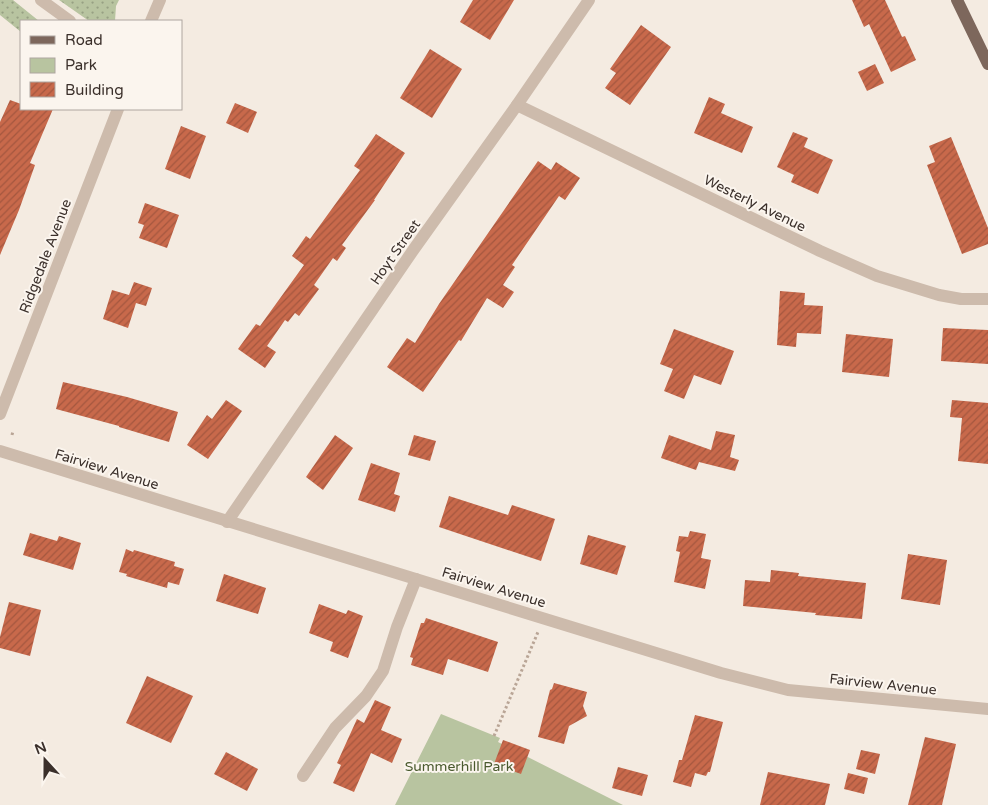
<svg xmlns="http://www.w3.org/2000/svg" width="988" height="805" font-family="'Varela Round',sans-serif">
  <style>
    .grass { fill: url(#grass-dots) }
    .park { fill: #b8c4a0 }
    .building { fill: url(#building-hatch) }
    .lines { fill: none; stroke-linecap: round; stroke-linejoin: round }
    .path { stroke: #b9a596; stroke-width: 3; stroke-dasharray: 2.5 2.5; stroke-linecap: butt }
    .minor { stroke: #cdbbac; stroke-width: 12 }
    .major { stroke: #7d675c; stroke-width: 12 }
    .labels { text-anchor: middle; stroke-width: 4; stroke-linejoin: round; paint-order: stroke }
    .street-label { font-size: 14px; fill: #3b302b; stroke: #fbf5ee }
    .park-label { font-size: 14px; fill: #4a5a2e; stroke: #fbf5ee }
  </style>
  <defs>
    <pattern id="grass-dots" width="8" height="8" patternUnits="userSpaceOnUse" patternTransform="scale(1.25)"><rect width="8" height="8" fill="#b8c4a0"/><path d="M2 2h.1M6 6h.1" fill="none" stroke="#97a083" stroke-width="1.8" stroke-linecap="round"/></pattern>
    <pattern id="building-hatch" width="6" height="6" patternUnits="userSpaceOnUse" patternTransform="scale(1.25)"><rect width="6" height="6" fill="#c8694b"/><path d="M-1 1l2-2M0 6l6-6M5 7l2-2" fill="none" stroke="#a4573f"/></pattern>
  </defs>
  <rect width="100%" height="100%" fill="#f4ebe1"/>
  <!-- grass -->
  <g class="grass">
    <polygon points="0,0 13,0 39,21 21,21 21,32 0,15"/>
    <polygon points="59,0 119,0 116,6 115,21 89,21"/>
  </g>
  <!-- park -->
  <polygon class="park" points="441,714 500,738 498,742 623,805 395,805"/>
  <!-- building -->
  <g class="building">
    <polygon points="473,0 514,0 490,40 460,22"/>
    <polygon points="852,0 885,0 902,37 905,36 916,60 891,72 869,24 864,27"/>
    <polygon points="641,25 671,47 630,105 605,88 616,73 610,69"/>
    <polygon points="430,49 462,69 432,118 400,98"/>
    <polygon points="875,64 884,83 867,91 858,72"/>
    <polygon points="709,97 725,104 721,113 753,127 742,153 694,133"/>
    <polygon points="10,100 21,104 21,109 53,109 30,163 35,165 19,210 0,255 0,122"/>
    <polygon points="235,103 257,112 248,133 226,123"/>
    <polygon points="181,126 206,136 190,179 165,169"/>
    <polygon points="793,132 808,138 804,147 833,160 818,194 791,182 794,175 777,167"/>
    <polygon points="376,134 405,153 374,200 375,200 342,245 346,248 337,261 333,258 314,285 319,289 299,316 295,313 288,322 285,320 267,346 276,352 265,368 238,349 256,324 260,326 304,265 292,256 306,236 310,239 360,170 354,166"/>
    <polygon points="951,137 988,228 988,244 962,254 927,165 935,162 929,146"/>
    <polygon points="538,161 551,170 556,162 580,178 565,200 559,196 512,265 515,267 503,285 514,292 503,308 487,298 461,341 459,340 423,392 387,367 407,338 415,343 439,304"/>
    <polygon points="145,203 179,215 167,248 139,238 144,225 138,223"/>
    <polygon points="134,282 152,288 146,306 136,303 128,328 103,319 112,290 129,295"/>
    <polygon points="780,291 805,293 804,305 823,306 821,334 797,333 796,347 777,345"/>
    <polygon points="943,328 988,330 988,364 941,361"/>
    <polygon points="674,329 734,351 721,385 694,375 684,399 664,391 673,369 660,364"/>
    <polygon points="846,334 893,339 889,377 842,372"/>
    <polygon points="63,382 127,397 178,412 169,442 119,427 119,426 56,409"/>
    <polygon points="226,400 242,411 208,459 187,445 207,415 212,419"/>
    <polygon points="952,400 988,403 988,464 958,461 962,418 950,417"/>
    <polygon points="716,431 735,435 730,457 739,460 735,471 699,462 696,470 661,458 669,435 711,450"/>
    <polygon points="335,435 353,448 323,490 306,477"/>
    <polygon points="414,435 436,441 430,461 408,455"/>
    <polygon points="371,463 400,473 394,494 400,496 395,512 358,500"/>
    <polygon points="449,496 508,515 512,505 555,519 541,561 439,527"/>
    <polygon points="690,531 706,534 701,558 711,560 705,589 674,582 680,552 676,551 679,536 688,537"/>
    <polygon points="30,533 57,541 59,536 81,543 73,570 23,555"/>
    <polygon points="588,535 626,546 617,575 580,564"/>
    <polygon points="126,549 133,552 134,550 175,562 174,566 184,569 179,585 168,582 167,588 126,576 127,574 119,572"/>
    <polygon points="908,554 947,560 940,605 901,599"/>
    <polygon points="771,570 799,573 798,576 866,583 862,619 815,615 816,613 743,606 745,580 770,582"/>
    <polygon points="224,574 266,588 258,614 216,601"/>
    <polygon points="9,602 41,610 30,656 0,648 0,637"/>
    <polygon points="319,604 346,614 348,610 363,616 348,658 330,651 333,642 309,633"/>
    <polygon points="426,618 498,642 488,672 448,659 443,675 411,665 413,658 410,657 421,623 424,623"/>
    <polygon points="147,676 193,696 171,743 126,723"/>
    <polygon points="554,683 587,692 583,706 587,716 569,726 564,744 538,737 550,690 552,689"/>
    <polygon points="375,700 391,707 381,730 402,739 392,763 371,753 354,792 333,783 341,765 337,763 357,719 364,723"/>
    <polygon points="695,715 723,722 710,772 708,772 706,776 695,773 691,787 673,782 679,760 682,760"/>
    <polygon points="925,737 956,744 942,805 908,805"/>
    <polygon points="503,740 530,750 521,774 494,764"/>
    <polygon points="861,750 880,754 875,774 856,769"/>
    <polygon points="226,752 258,769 247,791 214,774"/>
    <polygon points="618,767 648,775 642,796 612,788"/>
    <polygon points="768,772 830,784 825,805 760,805"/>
    <polygon points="848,773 868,778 864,794 844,789"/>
  </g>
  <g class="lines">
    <!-- path -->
    <g class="path">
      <polyline points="12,435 13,431"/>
      <polyline points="494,736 538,632"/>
    </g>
    <!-- minor -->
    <g class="minor">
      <polyline points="41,0 70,21"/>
      <polyline points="151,21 160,0"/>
      <polyline points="517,105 820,251 877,276 939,295 961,299 988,299"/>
      <polyline points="0,414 118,109"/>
      <polyline points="0,451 721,673 788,690 988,709"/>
      <polyline points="227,522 414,249 517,105 589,0"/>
      <polyline points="303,776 335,728 366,696 383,671 397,627 416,579"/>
    </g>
    <!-- major -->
    <polyline class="major" points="957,0 988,64"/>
  </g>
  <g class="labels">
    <!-- street labels -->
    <g class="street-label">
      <text transform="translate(755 203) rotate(26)" y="5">Westerly Avenue</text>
      <text transform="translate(395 252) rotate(-55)" y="5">Hoyt Street</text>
      <text transform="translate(45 256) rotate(-69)" y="5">Ridgedale Avenue</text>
      <text transform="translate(107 469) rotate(17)" y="5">Fairview Avenue</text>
      <text transform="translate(494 587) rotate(17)" y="5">Fairview Avenue</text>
      <text transform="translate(883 684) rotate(6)" y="5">Fairview Avenue</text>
    </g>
    <!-- park labels -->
    <g class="park-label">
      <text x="459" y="771">Summerhill Park</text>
    </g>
  </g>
  <!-- legend -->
  <rect x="20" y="20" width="162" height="90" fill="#fbf5ee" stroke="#aea6a0"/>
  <rect x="30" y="36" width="25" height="8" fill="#7d675c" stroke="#aea6a0"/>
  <text x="65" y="45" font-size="15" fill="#3b302b">Road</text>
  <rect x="30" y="58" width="25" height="15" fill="#b8c4a0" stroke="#aea6a0"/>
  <text x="65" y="70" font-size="15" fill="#3b302b">Park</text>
  <rect x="30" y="82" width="25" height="15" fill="url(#building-hatch)" stroke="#aea6a0"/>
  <text x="65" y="95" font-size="15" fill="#3b302b">Building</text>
  <!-- north arrow -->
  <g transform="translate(45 760) rotate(339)" stroke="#fbf5ee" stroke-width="4" paint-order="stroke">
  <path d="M0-4L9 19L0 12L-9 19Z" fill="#3b302b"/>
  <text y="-8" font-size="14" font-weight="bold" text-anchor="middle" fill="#3b302b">N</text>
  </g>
</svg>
